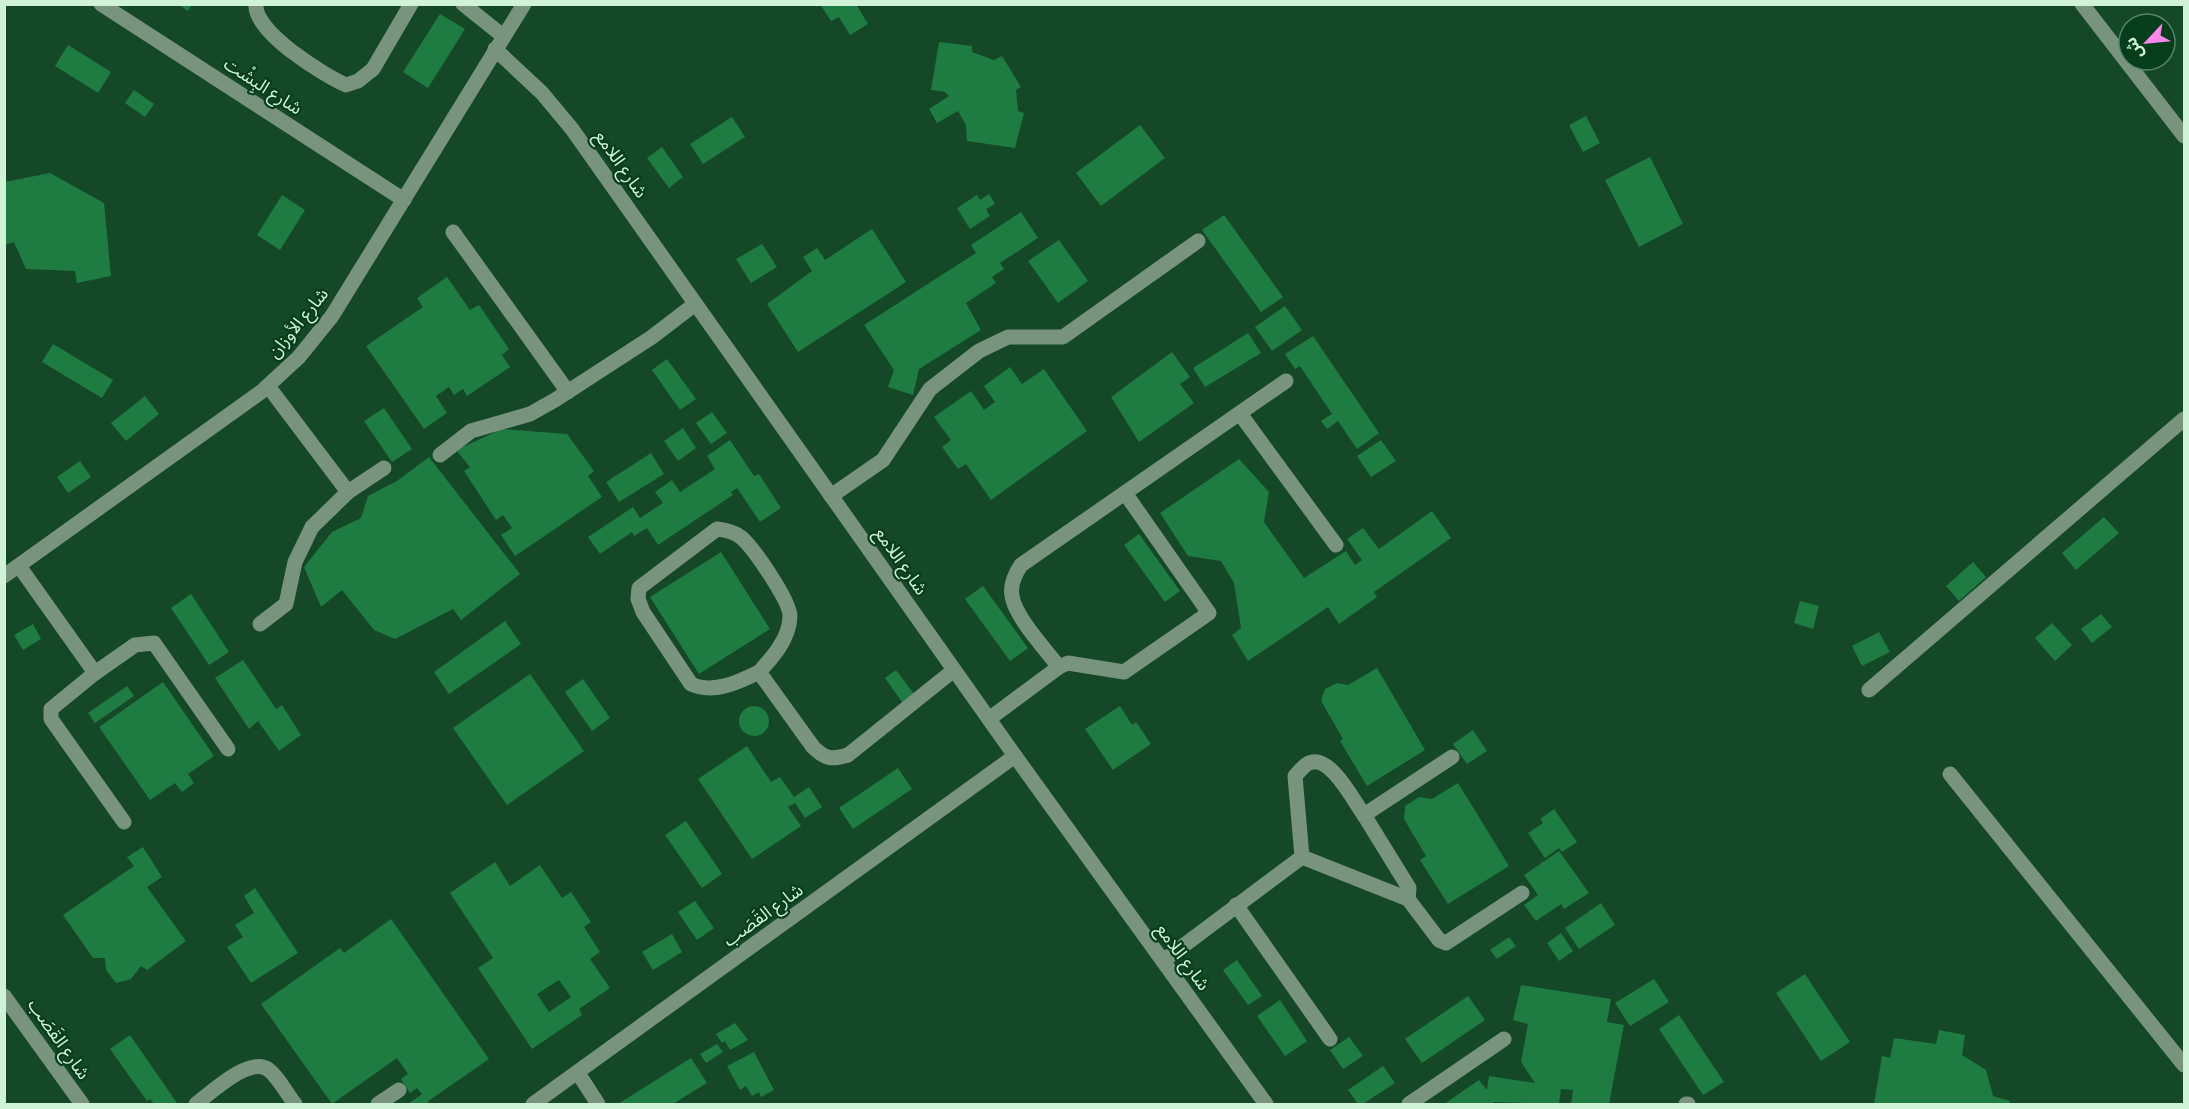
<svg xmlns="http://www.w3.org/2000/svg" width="2189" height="1109" font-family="'PT Sans Narrow','Noto Sans Arabic',sans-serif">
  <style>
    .building { fill: #1e7c42; fill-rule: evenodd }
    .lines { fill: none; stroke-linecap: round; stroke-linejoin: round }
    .minor { stroke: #78937e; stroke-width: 15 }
    .labels { text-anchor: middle; stroke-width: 4.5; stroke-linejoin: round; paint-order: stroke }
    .street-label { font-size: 18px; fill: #d0f2d7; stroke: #063d1c }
  </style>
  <rect width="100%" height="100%" fill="#144826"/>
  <!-- building -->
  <g class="building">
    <polygon points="178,4 192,4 188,11"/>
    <polygon points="820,4 856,4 868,24 850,35 839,17 831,21"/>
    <polygon points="440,14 465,29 428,88 403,72"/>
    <polygon points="939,42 972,46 972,52 994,60 1002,56 1021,87 1016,90 1018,111 1024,113 1015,148 967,141 966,125 958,111 937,123 929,109 949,96 945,92 931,90"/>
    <polygon points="68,45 111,72 98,93 55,66"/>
    <polygon points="134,90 154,104 145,117 125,103"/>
    <polygon points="1586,116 1600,143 1583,152 1569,125"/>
    <polygon points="732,117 745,137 703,164 690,144"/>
    <polygon points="1140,125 1165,158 1101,206 1076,173"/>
    <polygon points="662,147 683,177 669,188 647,158"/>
    <polygon points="1650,157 1683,224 1639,247 1605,180"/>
    <polygon points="50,173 104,203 111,276 77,283 75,271 26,269 14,242 4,245 4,182"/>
    <polygon points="989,194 995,204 986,209 990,216 970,229 957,208 977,195 980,200"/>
    <polygon points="282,195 305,210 280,250 257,235"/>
    <polygon points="1021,212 1038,238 1000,263 1004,269 992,277 996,283 966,303 981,330 919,369 913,395 888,387 894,370 864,325 976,253 971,245"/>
    <polygon points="1224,215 1283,297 1261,312 1202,230"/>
    <polygon points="872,229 906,282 798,352 767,304 812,271 803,257 817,248 825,260"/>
    <polygon points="1059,240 1088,281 1058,303 1028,261"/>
    <polygon points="762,244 777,267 751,283 736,259"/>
    <polygon points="447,277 470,310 479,305 509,349 502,355 510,367 467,396 463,389 454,395 449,387 436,396 447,413 424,429 366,346 423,307 417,298"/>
    <polygon points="1285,306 1302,330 1272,351 1255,327"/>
    <polygon points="1248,333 1261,353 1205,387 1193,368"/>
    <polygon points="1313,336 1379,433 1357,449 1338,421 1327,429 1321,421 1332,414 1300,366 1295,369 1285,354"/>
    <polygon points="53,344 113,380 102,398 42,362"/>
    <polygon points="1172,352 1190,377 1180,384 1194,403 1139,442 1111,397"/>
    <polygon points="667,359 696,399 680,410 652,370"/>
    <polygon points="1010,367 1022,384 1044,369 1087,431 991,500 966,464 958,469 942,447 951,440 934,417 971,391 984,410 995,402 984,386"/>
    <polygon points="145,396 159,414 126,441 111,423"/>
    <polygon points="384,408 412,449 392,462 364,421"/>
    <polygon points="712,412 727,433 711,444 696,423"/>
    <polygon points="683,428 696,448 678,461 664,441"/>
    <polygon points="502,429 567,434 594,471 588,476 602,497 515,556 501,535 512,528 503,515 496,520 464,471 470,467 456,450"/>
    <polygon points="730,440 754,476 759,474 781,508 760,522 737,488 731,492 733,495 658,545 647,528 634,536 632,532 600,554 588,537 633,507 640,518 663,503 655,492 672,480 680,492 715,469 707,456"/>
    <polygon points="1381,440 1396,461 1371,477 1357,456"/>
    <polygon points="651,453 664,474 619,502 606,482"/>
    <polygon points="429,457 520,574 461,620 453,609 395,639 374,630 342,590 321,607 304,567 332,532 361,518 368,496 397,481"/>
    <polygon points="1239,459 1269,492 1264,522 1304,578 1346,551 1355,565 1362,560 1347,539 1363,528 1379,549 1432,511 1451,538 1374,592 1377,597 1339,624 1328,607 1248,661 1232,635 1241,628 1234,583 1221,561 1188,556 1160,513"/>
    <polygon points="80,461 91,477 68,493 57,477"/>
    <polygon points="2104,517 2119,533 2076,570 2062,553"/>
    <polygon points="1139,534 1180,591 1165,602 1124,545"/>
    <polygon points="721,552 770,629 699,674 650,597"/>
    <polygon points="1973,562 1986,577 1959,601 1946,586"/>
    <polygon points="983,586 1028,648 1010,661 965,599"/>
    <polygon points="191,594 229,652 209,665 171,608"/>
    <polygon points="1800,601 1819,606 1813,629 1794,623"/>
    <polygon points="2101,614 2112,627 2092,643 2081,629"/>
    <polygon points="505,621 521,644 449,694 434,672"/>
    <polygon points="2052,623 2072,645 2055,661 2035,638"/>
    <polygon points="33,624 41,639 23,650 14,635"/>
    <polygon points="1879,632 1890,652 1862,666 1852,646"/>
    <polygon points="243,660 276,709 282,705 301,735 279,751 258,721 249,729 215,678"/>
    <polygon points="1377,668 1425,750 1367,786 1340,741 1343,739 1321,701 1325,689 1337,683 1348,685"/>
    <polygon points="896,670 914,694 902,702 885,678"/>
    <polygon points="530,674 584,751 507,805 453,728"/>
    <polygon points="583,679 610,718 592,731 565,692"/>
    <polygon points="163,682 214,756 188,774 194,783 182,792 175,783 150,800 99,727"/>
    <polygon points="127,686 134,696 95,723 88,713"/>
    <polygon points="1120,706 1132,725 1136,722 1151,744 1113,770 1085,729"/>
    <circle cx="754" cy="721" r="15"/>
    <polygon points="1473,730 1487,751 1467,764 1453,744"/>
    <polygon points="747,746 771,782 780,777 794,797 809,787 822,807 805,818 795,803 788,807 801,826 752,859 698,779"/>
    <polygon points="898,768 912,789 853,829 839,808"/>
    <polygon points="1458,783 1509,866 1448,904 1420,860 1426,856 1404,819 1405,806 1419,797 1432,799"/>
    <polygon points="1554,809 1577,842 1562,852 1559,848 1545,858 1528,833 1543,823 1540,819"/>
    <polygon points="686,821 722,874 702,888 665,835"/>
    <polygon points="143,847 162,877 147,887 186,941 147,970 141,966 131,979 116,983 106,970 105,958 93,958 63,915 134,866 127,857"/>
    <polygon points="1559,851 1589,893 1564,909 1561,904 1536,921 1524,905 1538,895 1524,875"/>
    <path d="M 495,862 L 510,886 L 540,865 L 562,898 L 571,892 L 591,922 L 584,927 L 600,952 L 590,959 L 610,988 L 579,1009 L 582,1015 L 532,1049 L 478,968 L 493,958 L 450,893 ZM 559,980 L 571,997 L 549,1012 L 537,994 Z"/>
    <polygon points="255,888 298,953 251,983 227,947 243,937 235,925 254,913 244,896"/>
    <polygon points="695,901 714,928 697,940 678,912"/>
    <polygon points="1601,903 1615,925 1579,949 1565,928"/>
    <polygon points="391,919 489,1059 427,1102 429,1104 408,1104 422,1094 417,1088 410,1093 401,1079 408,1074 397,1058 332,1104 261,1004 340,948 344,953"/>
    <polygon points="1561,933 1573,951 1559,961 1547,943"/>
    <polygon points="672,934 682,952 653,970 642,952"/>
    <polygon points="1509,937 1516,946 1497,959 1490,950"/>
    <polygon points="1237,960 1262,996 1248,1005 1223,970"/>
    <polygon points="1805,974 1850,1042 1821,1061 1776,993"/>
    <polygon points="1654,979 1669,1002 1630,1026 1615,1003"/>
    <polygon points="1521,985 1611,999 1607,1022 1624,1025 1609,1104 1571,1104 1573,1090 1561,1089 1559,1104 1494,1102 1491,1104 1444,1104 1479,1080 1487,1090 1489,1076 1535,1083 1521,1062 1528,1024 1513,1020"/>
    <polygon points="1468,996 1485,1020 1422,1063 1405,1039"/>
    <polygon points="1280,1000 1307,1041 1285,1056 1257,1016"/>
    <polygon points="1679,1015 1724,1082 1703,1095 1659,1029"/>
    <polygon points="735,1023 748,1040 730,1050 725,1041 722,1043 716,1034"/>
    <polygon points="1939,1030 1965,1035 1962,1055 1986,1070 1993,1096 2010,1101 2009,1104 1874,1104 1882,1056 1890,1058 1894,1038 1936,1044"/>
    <polygon points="130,1035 177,1103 175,1104 154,1104 150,1099 147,1101 110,1049"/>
    <polygon points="1349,1037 1363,1056 1343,1069 1330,1050"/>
    <polygon points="717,1044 723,1052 706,1063 700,1054"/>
    <polygon points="754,1052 774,1090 761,1097 759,1092 752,1096 746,1086 740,1090 727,1066"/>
    <polygon points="691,1058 707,1083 673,1104 618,1104"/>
    <polygon points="1383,1066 1395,1083 1363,1104 1358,1104 1348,1090"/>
  </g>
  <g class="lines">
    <!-- minor -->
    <g class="minor">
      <polyline points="101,4 404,200"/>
      <path d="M 256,4 C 253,32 324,75 346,85 L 358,81 L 373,69 L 411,4"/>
      <polyline points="463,4 503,36"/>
      <polyline points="2082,4 2184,136"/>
      <polyline points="495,49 542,93 572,129 1015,756 1266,1104"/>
      <polyline points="453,232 568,392"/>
      <polyline points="1241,415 1336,545"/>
      <polyline points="440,455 471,431 530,414 555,400 652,337 695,304"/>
      <polyline points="348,492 384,468"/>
      <polyline points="831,496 883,460 930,389 979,351 1008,337 1063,337 1198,241"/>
      <polyline points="19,566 95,673 51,709 51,719 124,822"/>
      <polyline points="4,576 261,392 299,357 332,316 524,4"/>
      <polyline points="260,624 286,604 295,562 312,527 348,492 268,386"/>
      <path d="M 1059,667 C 1046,650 1015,617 1012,596 C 1010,585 1015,574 1021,565 L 1286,381"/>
      <path d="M 759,672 C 773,657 789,639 790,617 C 791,602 754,549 742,538 C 735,532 726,530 717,529 L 639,588 L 638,599 L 643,612 L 691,684 C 713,694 737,683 759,672 L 813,747 C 825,759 832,760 848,755 L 954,670"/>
      <polyline points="95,673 135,645 154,643 228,749"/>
      <polyline points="1869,690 2184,419"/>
      <polyline points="989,719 1059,667 1068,663 1124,672 1209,613 1125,493"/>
      <polyline points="1950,774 2184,1065"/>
      <polyline points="1364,815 1409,888 1408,899"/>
      <polyline points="1302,857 1408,899 1439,940 1446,943 1522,893"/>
      <polyline points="1236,905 1330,1039"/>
      <path d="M 1163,961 L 1302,857 L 1295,776 C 1299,772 1304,765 1309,763 C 1330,754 1353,800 1364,815 L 1452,757"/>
      <polyline points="4,996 82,1104"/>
      <polyline points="578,1073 598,1104"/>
      <path d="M 196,1104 C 211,1093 250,1055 269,1070 C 279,1078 287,1094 295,1104"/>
      <polyline points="378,1104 399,1090"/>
      <polyline points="533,1104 1015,756"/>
      <polyline points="1409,1104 1504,1039"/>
      <polyline points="1686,1104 1688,1104"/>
    </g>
  </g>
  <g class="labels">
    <!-- street labels -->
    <g class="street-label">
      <text transform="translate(263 86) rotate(33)" y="6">شارع البِشْت</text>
      <text transform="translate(621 164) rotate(55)" y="6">شارع اللامع</text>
      <text transform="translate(298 323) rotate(-51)" y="6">شارع الأوزان</text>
      <text transform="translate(901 561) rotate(55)" y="6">شارع اللامع</text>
      <text transform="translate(763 915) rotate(-36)" y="6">شارع القَصَب</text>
      <text transform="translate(1183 957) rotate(54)" y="6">شارع اللامع</text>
      <text transform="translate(59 1039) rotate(55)" y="6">شارع القَصَب</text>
    </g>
  </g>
  <!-- border -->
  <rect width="2189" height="1109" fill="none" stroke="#d0f2d7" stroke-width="12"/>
  <!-- north arrow -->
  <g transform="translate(2147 42) rotate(244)"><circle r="28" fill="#063d1c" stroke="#578567" stroke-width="1.5"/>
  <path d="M0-4.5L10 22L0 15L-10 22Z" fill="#f888eb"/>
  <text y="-9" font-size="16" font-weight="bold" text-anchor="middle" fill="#d0f2d7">ش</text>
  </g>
</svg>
